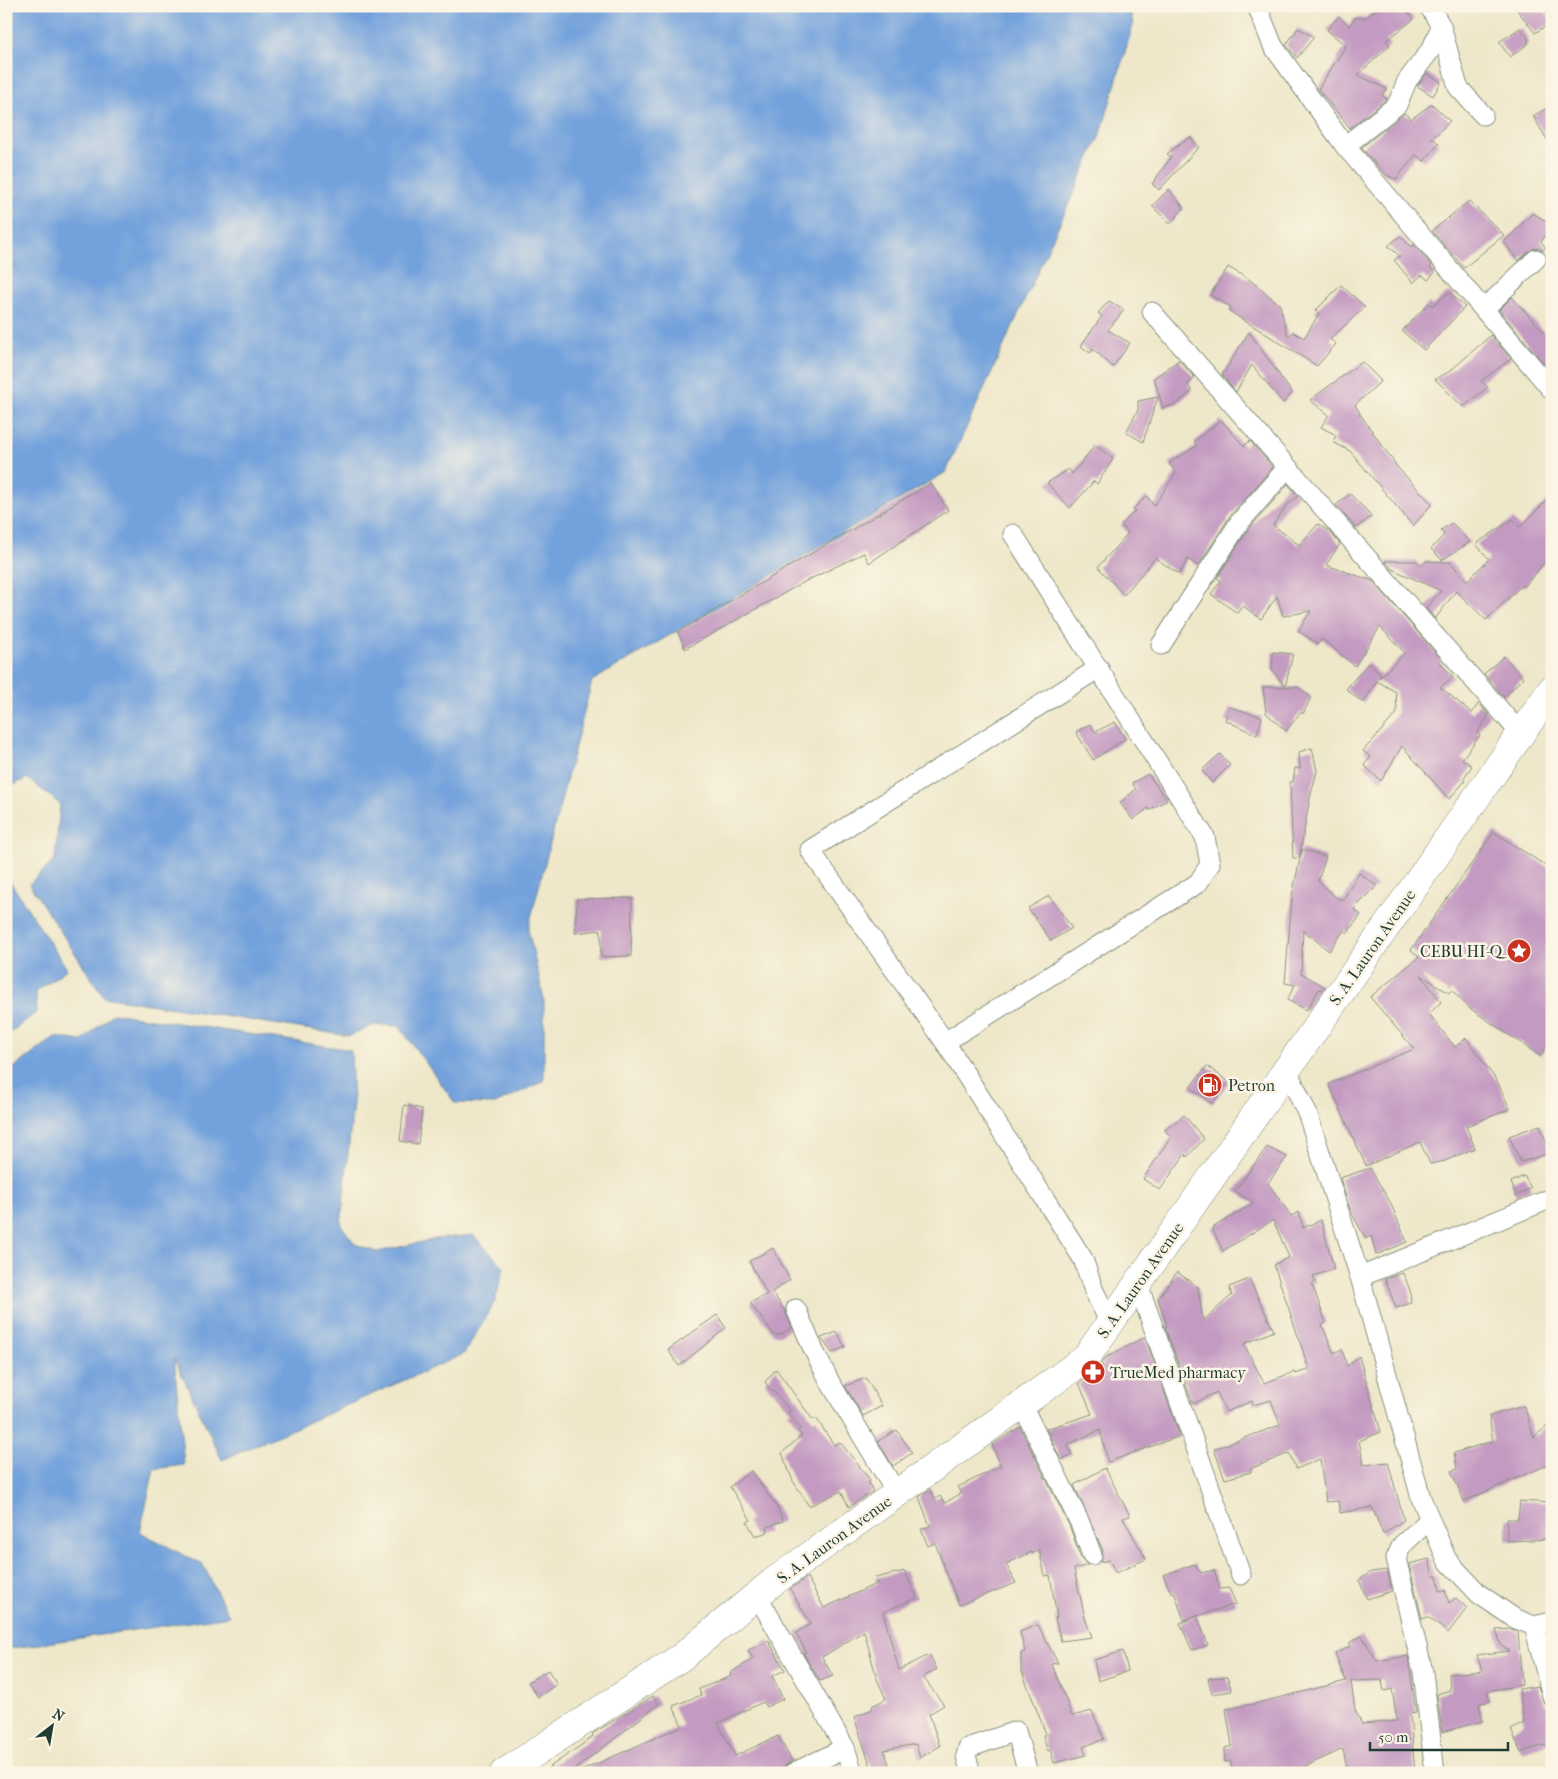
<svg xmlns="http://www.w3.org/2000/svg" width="1558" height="1779" font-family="'IM FELL French Canon',serif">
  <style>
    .water { fill: #72a1dc; stroke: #486f88 }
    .building { fill: #c39ac1; fill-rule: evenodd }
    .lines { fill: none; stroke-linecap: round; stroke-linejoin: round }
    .minor-casing { stroke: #86927e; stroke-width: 21 }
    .highway-casing { stroke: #86927e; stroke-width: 29 }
    .minor { stroke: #fff; stroke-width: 19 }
    .highway { stroke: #fff; stroke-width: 28 }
    .labels { text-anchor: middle; stroke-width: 5; stroke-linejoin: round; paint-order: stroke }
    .street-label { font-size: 16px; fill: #1f3d34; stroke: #fcf5e5 }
    .poi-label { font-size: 16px; fill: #1f3d34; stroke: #fcf5e5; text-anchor: start }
  </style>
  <rect width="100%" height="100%" fill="#fcf5e5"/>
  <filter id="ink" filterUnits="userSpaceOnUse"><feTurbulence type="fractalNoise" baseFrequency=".02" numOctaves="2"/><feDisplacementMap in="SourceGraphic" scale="10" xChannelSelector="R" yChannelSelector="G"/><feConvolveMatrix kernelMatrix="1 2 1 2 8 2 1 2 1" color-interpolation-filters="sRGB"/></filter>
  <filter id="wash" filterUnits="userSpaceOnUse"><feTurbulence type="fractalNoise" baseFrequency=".0096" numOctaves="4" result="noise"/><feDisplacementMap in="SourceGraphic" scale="20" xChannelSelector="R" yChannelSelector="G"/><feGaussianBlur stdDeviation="1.12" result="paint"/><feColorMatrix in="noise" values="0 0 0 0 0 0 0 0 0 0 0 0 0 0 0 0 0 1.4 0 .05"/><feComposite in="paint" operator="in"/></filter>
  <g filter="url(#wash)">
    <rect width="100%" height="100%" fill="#eee7c9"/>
    <!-- water -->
    <g class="water">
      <polygon points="6,6 1130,6 1133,25 1101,133 946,472 592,681 528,929 544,1000 544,1081 495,1104 455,1103 399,1026 374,1025 349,1036 104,997 29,884 55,860 60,804 27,778 6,789"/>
      <polygon points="6,880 9,880 67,969 36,992 37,1012 6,1036"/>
      <polygon points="113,1013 351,1050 353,1103 341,1225 355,1244 377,1252 436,1239 473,1235 504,1267 495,1301 464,1354 222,1460 174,1358 184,1465 154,1469 140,1532 203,1565 229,1616 6,1649 6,1074 55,1037 82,1041"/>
    </g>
    <g id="blocks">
      <!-- building -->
      <g class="building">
        <polygon points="1381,6 1403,6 1414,19 1386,41 1390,45 1358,75 1387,89 1382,95 1387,99 1350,128 1318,89 1346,46 1327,30 1339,16 1349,26 1355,18 1365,18"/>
        <polygon points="1514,6 1542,6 1552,22 1535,33"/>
        <polygon points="1298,28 1314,37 1297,58 1286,45"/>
        <polygon points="1520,28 1528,38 1528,44 1510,57 1499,42"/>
        <polygon points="1427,73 1441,82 1433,96 1417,86"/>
        <polygon points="1432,104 1450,121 1432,138 1439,144 1424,161 1416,155 1396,179 1386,175 1361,148 1404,113 1411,119"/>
        <polygon points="1552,105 1552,148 1533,116"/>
        <polygon points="1190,137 1199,147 1159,190 1152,184 1171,157 1167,154"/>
        <polygon points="1169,189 1184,208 1170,224 1152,206"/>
        <polygon points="1469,201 1504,235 1464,268 1432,231"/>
        <polygon points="1533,213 1552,225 1541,242 1546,248 1543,250 1533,248 1518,261 1504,242"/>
        <polygon points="1400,236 1411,247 1414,245 1432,266 1430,267 1435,272 1428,280 1422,275 1413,283 1394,260 1400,256 1388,246"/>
        <polygon points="1228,267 1250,280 1280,305 1288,337 1293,332 1304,338 1319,314 1315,311 1341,285 1365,307 1330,339 1336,344 1317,366 1229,311 1231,307 1210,295"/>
        <polygon points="1449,292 1465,307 1424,350 1402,331 1429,303 1432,306"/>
        <polygon points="1512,297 1552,341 1552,362 1546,366 1499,310"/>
        <polygon points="1109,301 1124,310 1108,330 1130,343 1113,367 1093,349 1090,353 1081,346 1102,316 1098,313"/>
        <polygon points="1249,332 1292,393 1283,403 1252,365 1236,392 1222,375"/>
        <polygon points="1491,335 1511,359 1481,381 1488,387 1463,407 1435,379 1449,372"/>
        <polygon points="1179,360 1194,377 1188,385 1192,391 1177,404 1163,408 1154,378"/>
        <polygon points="1362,362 1381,381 1355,405 1360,413 1358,415 1360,414 1398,468 1432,504 1413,526 1350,451 1333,442 1336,435 1321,427 1329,415 1310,400"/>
        <polygon points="1158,397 1143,442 1126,432 1138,410 1138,401"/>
        <polygon points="1221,420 1244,446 1250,441 1273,467 1230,516 1198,566 1188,559 1179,574 1155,558 1124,595 1098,567 1128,533 1121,525 1135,511 1133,509 1147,496 1154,506 1176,473 1169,463 1197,446 1194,442"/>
        <polygon points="1095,445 1113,459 1097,484 1094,481 1070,508 1047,483 1069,469 1072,474"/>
        <polygon points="931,483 948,510 869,563 864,553 806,581 685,649 678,632"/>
        <polygon points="1288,484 1298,496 1287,505 1273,525 1299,545 1318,524 1329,531 1340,544 1326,565 1373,581 1441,659 1439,661 1453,677 1440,687 1472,713 1479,703 1489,715 1477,733 1480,735 1462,759 1472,766 1463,779 1465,781 1449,799 1402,746 1381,781 1364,765 1371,757 1363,751 1397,713 1396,692 1377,681 1363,703 1346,689 1368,663 1381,675 1379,678 1405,653 1380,627 1355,666 1322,639 1318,644 1298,631 1311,611 1283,616 1277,596 1261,619 1243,606 1237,613 1211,594 1221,581 1217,578 1248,530"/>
        <polygon points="1350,494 1372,516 1356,528 1336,505"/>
        <polygon points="1552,495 1552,553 1524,587 1522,585 1486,620 1456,591 1435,619 1426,608 1441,591 1392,569 1385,561 1416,561 1421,566 1426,561 1450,562 1467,581 1489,559 1476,544 1513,519 1520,527"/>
        <polygon points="1452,523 1470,542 1442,560 1431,549 1444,535 1441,530"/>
        <polygon points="1273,652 1293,654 1285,687 1272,669"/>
        <polygon points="1504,656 1523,678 1504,697 1484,674"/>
        <polygon points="1263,687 1298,687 1311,697 1303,714 1301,712 1286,731 1266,713"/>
        <polygon points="1230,707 1262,717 1257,735 1225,720"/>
        <polygon points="1115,722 1125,739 1093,760 1076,732 1090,724 1095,732"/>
        <polygon points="1312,748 1317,771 1310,798 1299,858 1293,858 1290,782 1293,782 1295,768 1300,769 1299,752"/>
        <polygon points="1220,754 1230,765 1212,783 1202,770"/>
        <polygon points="1148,774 1167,800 1149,810 1148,808 1133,820 1120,803 1136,789 1132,783"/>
        <polygon points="1494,832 1552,870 1552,1039 1540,1056 1468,1007 1452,990 1449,993 1421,975 1441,1002 1429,1014 1455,1047 1466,1038 1497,1081 1510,1109 1466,1126 1475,1148 1445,1161 1430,1164 1420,1142 1366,1166 1329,1084 1414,1049 1370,997 1419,957 1411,950"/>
        <polygon points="1302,849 1326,857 1318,881 1339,900 1340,898 1343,900 1359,873 1377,886 1354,909 1361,915 1347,933 1344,930 1329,951 1303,930 1301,973 1325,987 1323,990 1319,989 1307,1010 1287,1000 1295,985 1285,983 1292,896"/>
        <polygon points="1049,896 1072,928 1051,941 1028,908"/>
        <polygon points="632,898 631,956 601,957 601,930 575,933 577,899"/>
        <polygon points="1207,1066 1229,1082 1212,1104 1190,1087"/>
        <polygon points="404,1105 422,1109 418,1144 400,1141"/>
        <polygon points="1184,1115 1204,1139 1187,1157 1185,1154 1160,1190 1143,1179 1171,1137 1165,1130"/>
        <polygon points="1540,1125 1550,1153 1521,1162 1509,1136"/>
        <polygon points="1267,1147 1287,1157 1268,1183 1291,1216 1299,1212 1303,1228 1321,1220 1334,1269 1313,1276 1315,1282 1312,1284 1326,1323 1322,1325 1334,1353 1342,1349 1347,1366 1359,1356 1381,1432 1359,1441 1364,1465 1388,1462 1404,1520 1383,1534 1372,1507 1340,1513 1338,1501 1326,1502 1320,1459 1296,1469 1289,1453 1250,1469 1251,1472 1225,1479 1214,1449 1280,1425 1271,1400 1253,1405 1252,1401 1226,1412 1217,1392 1193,1404 1165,1327 1167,1326 1158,1299 1177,1272 1198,1287 1203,1321 1232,1295 1229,1287 1249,1279 1274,1331 1244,1344 1264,1383 1294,1372 1296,1374 1309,1369 1274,1265 1289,1257 1273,1220 1223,1251 1212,1228 1254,1203 1235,1191"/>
        <polygon points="1370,1168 1390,1202 1407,1242 1376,1255 1371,1236 1366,1239 1350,1210 1340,1178"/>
        <polygon points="1524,1176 1531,1188 1516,1196 1511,1182"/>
        <polygon points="773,1248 790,1280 772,1292 785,1311 792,1327 780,1335 774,1335 750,1303 767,1294 749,1261"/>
        <polygon points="1403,1273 1410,1290 1411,1303 1396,1308 1385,1279"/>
        <polygon points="717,1315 726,1328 679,1366 668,1350"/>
        <polygon points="837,1332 845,1347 832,1353 821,1338"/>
        <polygon points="1145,1337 1180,1436 1108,1462 1100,1430 1067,1445 1072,1454 1061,1460 1046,1429 1092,1414 1079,1383 1103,1367 1101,1363 1105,1358"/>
        <polygon points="776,1369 813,1420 816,1418 834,1445 840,1442 871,1481 868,1482 873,1491 849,1507 841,1491 809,1506 793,1481 782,1453 802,1435 798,1431 800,1428 788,1413 791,1411 774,1392 770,1390 765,1382"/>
        <polygon points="866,1378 882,1406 863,1416 845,1386"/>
        <polygon points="1524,1406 1534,1437 1552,1422 1552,1463 1464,1501 1451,1471 1457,1469 1454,1453 1493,1441 1489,1416"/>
        <polygon points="1020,1427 1070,1527 1081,1559 1088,1565 1074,1569 1085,1618 1092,1637 1061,1641 1055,1618 1057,1617 1050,1575 1045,1576 1039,1549 1033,1554 1032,1552 1006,1564 1016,1583 959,1605 935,1543 928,1546 921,1529 930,1526 919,1497 930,1489 935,1499 940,1496 945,1503 961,1493 958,1487 1001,1466 992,1445"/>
        <polygon points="897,1430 912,1453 893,1466 878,1441"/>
        <polygon points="1105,1468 1130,1516 1123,1518 1146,1559 1116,1573 1109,1560 1101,1562 1103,1551 1074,1485"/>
        <polygon points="751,1471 776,1505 783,1521 767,1527 768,1532 755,1536 747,1522 751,1520 730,1487"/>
        <polygon points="1520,1501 1552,1503 1552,1539 1507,1541 1507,1519 1518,1519"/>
        <polygon points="1429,1559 1433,1576 1437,1576 1440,1591 1445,1590 1449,1603 1456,1598 1467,1608 1448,1633 1428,1617 1422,1619 1409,1564"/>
        <polygon points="1195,1564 1201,1573 1214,1570 1220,1589 1229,1588 1236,1604 1184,1620 1174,1592 1171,1592 1163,1575"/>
        <polygon points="1387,1570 1392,1591 1367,1599 1359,1580 1371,1572"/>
        <polygon points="905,1571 917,1598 883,1612 899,1670 929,1655 937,1669 923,1677 944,1705 929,1714 940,1746 920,1758 916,1744 884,1750 892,1773 873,1773 854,1717 873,1709 872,1706 886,1699 877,1679 864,1631 822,1657 833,1676 820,1681 803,1653 806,1652 796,1633 811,1624 790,1589 807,1577 824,1608 878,1583 875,1578"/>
        <polygon points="1197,1616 1208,1645 1192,1650 1180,1623"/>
        <polygon points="1038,1625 1058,1663 1052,1664 1072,1716 1092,1711 1104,1739 1083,1747 1086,1755 1054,1763 1051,1751 1047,1750 1043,1735 1046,1734 1021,1669 1021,1653 1025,1652 1020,1632"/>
        <polygon points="1511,1629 1518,1632 1522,1685 1487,1691 1490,1701 1479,1704 1483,1721 1442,1732 1437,1694 1450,1690 1449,1674 1482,1671 1477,1655 1509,1651 1501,1645 1496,1630"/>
        <path d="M 1362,1636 L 1377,1661 L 1408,1656 L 1416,1713 L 1410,1714 L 1415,1773 L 1348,1773 L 1343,1749 L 1291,1773 L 1234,1773 L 1230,1761 L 1225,1762 L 1225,1748 L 1232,1746 L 1226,1709 L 1254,1704 L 1346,1681 L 1335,1654 L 1351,1646 L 1349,1643 ZM 1382,1680 L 1384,1691 L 1392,1689 L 1397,1721 L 1362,1724 L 1355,1710 L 1351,1681 Z"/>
        <polygon points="769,1641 785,1670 772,1676 783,1699 766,1707 763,1702 718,1723 735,1756 778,1736 792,1761 784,1766 782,1773 576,1773 682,1726 673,1706 701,1695 699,1689 731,1676 730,1673 753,1659 748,1650"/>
        <polygon points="1123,1651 1128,1671 1098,1681 1094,1660"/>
        <polygon points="548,1670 557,1684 538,1697 528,1682"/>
        <polygon points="1227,1677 1232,1691 1212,1694 1208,1678"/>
        <polygon points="1538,1686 1544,1703 1552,1707 1552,1743 1521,1752 1511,1730 1524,1723 1519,1689"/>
        <polygon points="653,1696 659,1704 570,1773 541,1773 593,1737 592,1734"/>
      </g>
    </g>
  </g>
  <g filter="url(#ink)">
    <use href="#blocks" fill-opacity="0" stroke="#86927e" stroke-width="1"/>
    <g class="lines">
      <defs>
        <g id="minor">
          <polyline points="1257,6 1273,46 1345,146 1552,390"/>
          <polyline points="1429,6 1441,26 1458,87 1483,115"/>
          <polyline points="1345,146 1397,105 1407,81 1432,48 1441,26"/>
          <polyline points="1485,308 1536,259"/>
          <polyline points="1152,312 1521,734"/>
          <polyline points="1161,645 1239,523 1287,468"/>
          <polyline points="1099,668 810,850 945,1042 1083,1259 1094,1291 1109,1321"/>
          <polyline points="945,1042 1198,883 1210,864 1205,837 1013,534"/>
          <polyline points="1287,1070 1308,1115 1360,1277 1421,1498 1447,1560 1479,1594 1514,1618 1534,1626 1552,1622"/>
          <polyline points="1360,1277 1552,1198"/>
          <polyline points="1138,1284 1241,1575"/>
          <polyline points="796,1309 814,1351 831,1384 897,1494"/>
          <polyline points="1022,1405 1080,1523 1092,1555"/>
          <polyline points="1429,1520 1402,1545 1396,1558 1423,1672 1435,1773"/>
          <polyline points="757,1595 845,1748 853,1773"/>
          <polyline points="1534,1626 1552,1696"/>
          <polyline points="793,1773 845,1748"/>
          <polyline points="971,1773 966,1756 968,1748 1016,1731 1028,1773"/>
        </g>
        <polyline id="highway" points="504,1773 683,1656 773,1582 1085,1359 1552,689"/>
      </defs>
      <!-- minor casing -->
      <use href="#minor" class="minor-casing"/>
      <!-- highway casing -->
      <use href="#highway" class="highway-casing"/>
      <!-- minor -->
      <use href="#minor" class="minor"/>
      <!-- highway -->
      <use href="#highway" class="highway"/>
    </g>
  </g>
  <!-- icons -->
  <defs>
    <symbol id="sight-disc" viewBox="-11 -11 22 22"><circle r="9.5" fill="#c8321e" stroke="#fcf5e5"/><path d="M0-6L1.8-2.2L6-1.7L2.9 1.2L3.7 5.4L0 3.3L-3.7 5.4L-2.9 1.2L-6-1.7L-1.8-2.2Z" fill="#fff"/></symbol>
    <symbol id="fuel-disc" viewBox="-11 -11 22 22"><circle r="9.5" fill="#c8321e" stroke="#fcf5e5"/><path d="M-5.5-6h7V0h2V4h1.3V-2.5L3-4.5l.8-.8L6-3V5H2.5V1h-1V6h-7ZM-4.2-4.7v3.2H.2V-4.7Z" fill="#fff"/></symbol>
    <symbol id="pharmacy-disc" viewBox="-11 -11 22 22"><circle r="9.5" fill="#c8321e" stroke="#fcf5e5"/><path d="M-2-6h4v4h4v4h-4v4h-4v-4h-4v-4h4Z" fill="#fff"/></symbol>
  </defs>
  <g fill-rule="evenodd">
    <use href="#sight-disc" x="1505" y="937" width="28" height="28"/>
    <use href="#fuel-disc" x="1196" y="1071" width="28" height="28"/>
    <use href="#pharmacy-disc" x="1079" y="1358" width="28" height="28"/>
  </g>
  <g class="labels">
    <!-- street labels -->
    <g class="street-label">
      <text transform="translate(1372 947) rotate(-55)" y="6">S. A. Lauron Avenue</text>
      <text transform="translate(1140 1280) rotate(-55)" y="6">S. A. Lauron Avenue</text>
      <text transform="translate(834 1539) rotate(-36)" y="6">S. A. Lauron Avenue</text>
    </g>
    <!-- poi labels -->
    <g class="poi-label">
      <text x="1502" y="957" text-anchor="end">CEBU HI-Q</text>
      <text x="1228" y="1091">Petron</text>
      <text x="1110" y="1378">TrueMed pharmacy</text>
    </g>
  </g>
  <!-- margin -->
  <rect width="1558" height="1779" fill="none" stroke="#fcf5e5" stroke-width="25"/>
  <!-- north arrow -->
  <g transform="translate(52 1726) rotate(31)" stroke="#fcf5e5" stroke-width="4" paint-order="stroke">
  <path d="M0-4L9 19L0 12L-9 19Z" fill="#1f3d34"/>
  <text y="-8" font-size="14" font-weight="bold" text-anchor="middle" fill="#1f3d34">N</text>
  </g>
  <!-- scale -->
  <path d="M1370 1742v8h138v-8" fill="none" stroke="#1f3d34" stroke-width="2.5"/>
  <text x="1378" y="1742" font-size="15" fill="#1f3d34" stroke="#fcf5e5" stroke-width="4" paint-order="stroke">50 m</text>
</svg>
